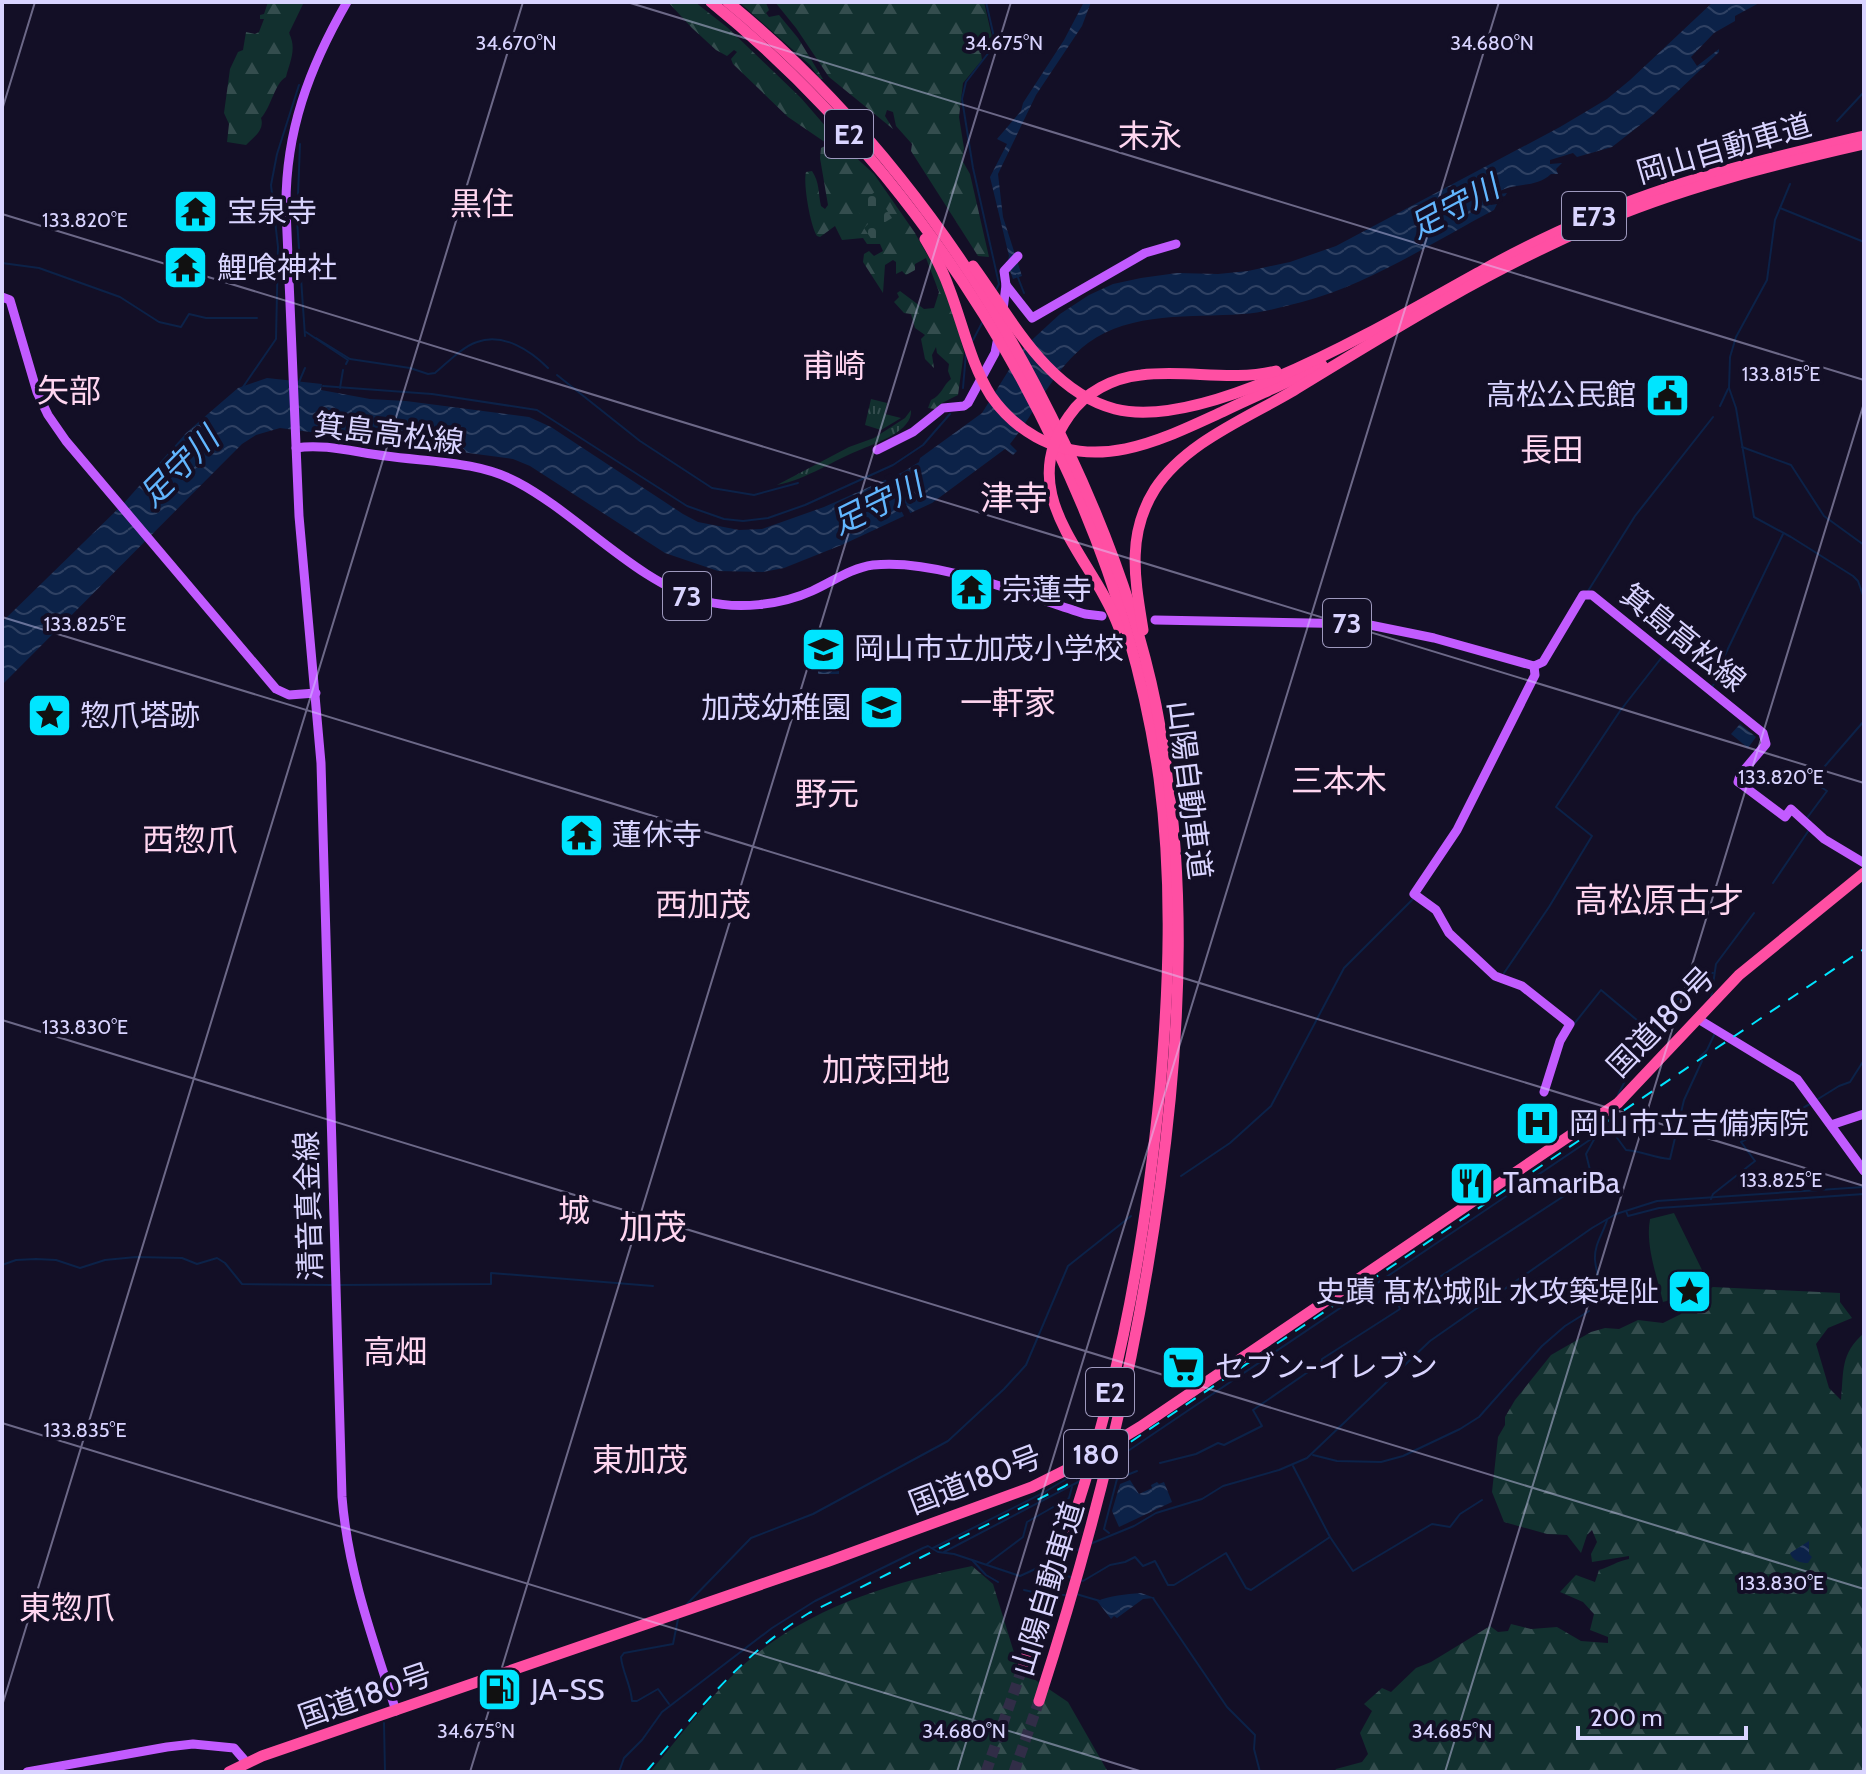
<svg xmlns="http://www.w3.org/2000/svg" width="1866" height="1774" font-family="Cabin,'Noto Sans JP',sans-serif">
  <style>
    .grass { fill: url(#grass-tufts) }
    .forest { fill: url(#forest-firs) }
    .cemetery { fill: url(#cemetery-stones) }
    .park { fill: #12302f }
    .water { fill: url(#water-waves) }
    .pier { fill: #130f26 }
    .lines { fill: none; stroke-linecap: round; stroke-linejoin: round }
    .stream { stroke: #0c2248; stroke-width: 2 }
    .highway-tunnel { stroke: #312d47; stroke-width: 11; stroke-dasharray: 11 5.5; stroke-linecap: butt }
    .major { stroke: #c25bff; stroke-width: 9 }
    .highway { stroke: #ff4fa3; stroke-width: 11 }
    .rail { stroke: #00e5ff; stroke-width: 2; stroke-dasharray: 12 10; stroke-linecap: butt }
    .ticks { fill: none; stroke: #d9d4ff; stroke-width: 2; stroke-opacity: 0.45 }
    .labels { text-anchor: middle; stroke-width: 8; stroke-linejoin: round; paint-order: stroke }
    .shield { fill: #130f26; stroke: #9e99be; stroke-width: 2 }
    .shield-label { font-size: 28px; font-weight: bold; fill: #d9d4ff }
    .street-label { font-size: 30px; fill: #d9d4ff; stroke: #130f26 }
    .poi-label { font-size: 30px; fill: #d9d4ff; stroke: #130f26; text-anchor: start }
    .neighbourhood-label { font-size: 32px; fill: #ffd6f0; stroke: #130f26 }
    .water-label { font-size: 32px; font-style: italic; fill: #62b6ff; stroke: #130f26 }
    .quarter-label { font-size: 34px; fill: #ffd6f0; stroke: #130f26 }
    .ticks-label { font-size: 20px; text-anchor: middle; fill: #d9d4ff; stroke: #130f26; stroke-width: 8; stroke-linejoin: round; paint-order: stroke }
  </style>
  <defs>
    <pattern id="grass-tufts" width="24" height="20" patternUnits="userSpaceOnUse" patternTransform="scale(2)"><rect width="24" height="20" fill="#12302f"/><path d="M3 7l-1-3M5 7V3M7 7l1-3M15 17l-1-3M17 17v-4M19 17l1-3" fill="none" stroke="#344d4e"/></pattern>
    <pattern id="forest-firs" width="22" height="20" patternUnits="userSpaceOnUse" patternTransform="scale(2)"><rect width="22" height="20" fill="#12302f"/><path d="M5 1l3.5 6h-7zM16 11l3.5 6h-7z" fill="#344d4e"/></pattern>
    <pattern id="cemetery-stones" width="16" height="16" patternUnits="userSpaceOnUse" patternTransform="scale(2)"><rect width="16" height="16" fill="#12302f"/><path d="M2 7V4a2 2 0 0 1 4 0v3zM10 15v-3a2 2 0 0 1 4 0v3z" fill="#344d4e"/></pattern>
    <pattern id="water-waves" width="16" height="10" patternUnits="userSpaceOnUse" patternTransform="scale(2)"><rect width="16" height="10" fill="#0c2248"/><path d="M0 5q4-4 8 0t8 0" fill="none" stroke="#2f4163"/></pattern>
  </defs>
  <rect width="100%" height="100%" fill="#130f26"/>
  <!-- grass -->
  <g class="grass">
    <polygon points="871,399 887,403 885,414 901,418 881,430 865,425"/>
    <path d="M 911,410 C 913,431 876,443 862,449 C 833,460 808,479 777,485 L 849,447 L 874,438 L 905,418 Z"/>
  </g>
  <!-- forest -->
  <g class="forest">
    <path d="M 268,2 L 304,2 L 289,33 C 297,49 290,61 286,77 C 274,84 272,106 261,118 C 265,130 253,138 246,145 L 227,142 L 229,124 L 224,113 L 230,69 L 238,52 L 243,50 L 246,32 L 255,34 L 259,32 L 264,19 L 260,19 L 260,15 L 264,14 Z"/>
    <path d="M 668,2 L 695,2 L 728,28 L 801,98 L 840,143 L 874,174 L 915,233 L 938,274 L 952,309 L 964,352 L 958,395 L 942,403 L 935,409 L 928,408 L 931,400 C 942,395 943,385 951,379 L 948,371 L 949,364 L 937,353 L 936,347 L 932,355 L 934,368 L 925,359 L 921,339 L 925,335 L 915,328 L 911,314 L 904,313 L 894,302 L 899,297 L 897,293 L 900,291 L 924,309 L 934,308 L 939,292 L 926,258 L 915,264 L 915,270 L 906,275 L 902,271 L 896,274 L 896,262 L 893,260 L 885,265 L 883,293 L 863,262 L 864,254 L 869,251 L 874,256 L 883,251 L 880,244 L 867,244 L 863,238 L 842,240 L 835,226 L 820,237 L 817,236 C 810,225 803,183 806,172 L 812,171 C 820,183 818,193 821,206 L 825,209 L 828,205 L 820,158 L 821,148 L 825,146 L 832,150 L 832,147 L 788,117 L 733,64 L 731,59 L 737,52 L 734,50 L 727,56 L 716,50 L 692,28 Z"/>
    <polygon points="739,2 766,3 769,10 766,13 769,17 779,15 798,38 823,79 820,79 810,65"/>
    <polygon points="775,2 984,2 992,37 987,39 981,53 982,60 963,83 959,117 964,148 962,160 970,174 989,257 978,256 911,151 912,144 896,126 893,112 887,110 885,116 893,129 829,77 796,28"/>
    <path d="M 1713,1287 L 1840,1293 L 1840,1302 L 1852,1318 L 1828,1328 L 1816,1344 L 1829,1388 L 1841,1400 C 1844,1371 1840,1354 1864,1333 L 1864,1772 L 1334,1772 L 1336,1769 L 1362,1762 L 1368,1754 L 1360,1733 L 1372,1711 L 1364,1704 L 1382,1688 L 1391,1692 L 1416,1668 L 1431,1662 L 1490,1626 L 1498,1632 L 1508,1631 L 1511,1624 L 1531,1629 L 1557,1627 L 1581,1641 L 1608,1643 L 1608,1637 L 1590,1630 L 1594,1614 L 1583,1602 L 1560,1592 L 1576,1575 L 1595,1582 L 1599,1570 C 1610,1567 1617,1561 1629,1559 L 1629,1556 L 1592,1562 L 1591,1554 L 1597,1542 L 1592,1530 L 1587,1535 L 1581,1553 L 1567,1535 L 1547,1534 L 1504,1522 L 1492,1492 L 1498,1437 L 1505,1425 L 1505,1417 L 1515,1400 L 1551,1355 L 1591,1332 L 1605,1328 L 1619,1329 L 1638,1320 L 1663,1323 L 1681,1314 L 1688,1299 Z"/>
    <path d="M 972,1566 L 993,1584 L 1019,1669 L 1068,1702 L 1108,1772 L 650,1772 C 676,1741 701,1708 730,1678 C 794,1612 884,1584 972,1566 Z"/>
  </g>
  <!-- cemetery -->
  <polygon class="cemetery" points="875,192 892,218 877,227 882,235 872,240 864,228 868,224 854,206"/>
  <!-- park -->
  <path class="park" d="M 1674,1213 L 1704,1274 L 1691,1281 L 1697,1290 L 1692,1294 L 1663,1302 C 1657,1276 1645,1245 1650,1219 Z"/>
  <!-- water -->
  <g class="water">
    <polygon points="1084,2 1091,2 1082,26 1036,95 998,174 1003,217 1022,276 1013,279 1007,263 1009,256 990,177 1007,144 997,139 1021,111 1023,103 1064,40"/>
    <path d="M 1713,2 L 1761,2 L 1735,16 L 1735,21 L 1714,33 L 1691,57 L 1697,66 L 1719,49 L 1719,52 L 1653,115 L 1612,147 L 1577,157 L 1573,153 L 1550,160 L 1550,164 L 1562,163 L 1556,169 L 1558,174 L 1551,174 C 1536,188 1519,182 1500,191 L 1500,194 L 1507,193 L 1505,196 L 1485,201 L 1491,205 L 1497,204 L 1494,210 C 1433,242 1370,284 1302,302 C 1282,307 1262,313 1242,314 C 1191,318 1132,311 1088,343 C 1052,370 1037,411 1010,444 L 1017,451 L 1013,455 L 1005,449 L 932,503 L 844,544 L 784,568 L 763,572 L 718,571 L 665,553 L 530,466 L 513,459 L 280,428 L 256,435 L 242,444 L 2,685 L 2,622 L 124,503 L 187,432 L 238,388 L 267,378 L 322,384 L 321,390 L 370,399 L 406,401 L 529,417 L 551,427 L 683,514 L 698,522 L 739,530 L 762,529 L 824,507 L 903,472 L 919,462 L 920,458 L 982,413 L 1022,349 L 1060,314 L 1089,295 L 1113,284 L 1141,278 L 1177,273 L 1218,274 L 1248,271 L 1290,262 L 1336,246 L 1560,127 L 1607,99 L 1630,80 Z"/>
    <rect x="818" y="663" width="21" height="11"/>
    <polygon points="1740,724 1756,737 1748,748 1731,734"/>
    <polygon points="1130,1480 1139,1494 1152,1488 1151,1485 1157,1482 1159,1484 1164,1482 1172,1502 1119,1527 1112,1511 1120,1484"/>
    <path d="M 1809,1541 L 1809,1554 L 1812,1557 L 1808,1563 C 1800,1563 1793,1561 1790,1553 Z"/>
    <path d="M 1141,1593 L 1155,1598 L 1143,1599 L 1117,1618 L 1114,1616 L 1111,1619 L 1097,1601 C 1110,1596 1125,1594 1141,1593 Z"/>
  </g>
  <!-- pier -->
  <polygon class="pier" points="891,473 912,517 906,520 884,476"/>
  <g class="lines">
    <!-- stream -->
    <g class="stream">
      <polyline points="986,2 994,37 993,47 966,82 962,99 973,168 999,284 996,290"/>
      <polyline points="1837,121 1864,92"/>
      <polyline points="300,144 297,220 305,336"/>
      <polyline points="1790,184 1775,220 1767,280 1736,337 1730,357 1729,388 1736,408 1754,517 1791,537 1853,576 1858,581 1864,598"/>
      <polyline points="1780,208 1864,242"/>
      <polyline points="2,263 39,268 120,297 159,322 181,327 189,314 206,318 257,318"/>
      <polyline points="1017,275 1024,293"/>
      <polyline points="306,332 348,360 346,364"/>
      <path d="M 316,338 L 350,359 L 410,368 L 428,374 L 435,373 C 447,363 462,347 477,342 C 503,332 531,351 548,368"/>
      <polyline points="973,340 983,321"/>
      <polyline points="557,375 640,441 712,488 754,495 798,483"/>
      <polyline points="299,382 305,368"/>
      <polyline points="323,386 432,394 537,410 687,506 724,519 743,521 768,518 805,505 893,465 923,445 950,414"/>
      <polyline points="243,387 276,339 278,247 271,185 277,154 299,85"/>
      <polyline points="340,388 343,370"/>
      <polyline points="963,388 966,353"/>
      <polyline points="1720,406 1728,389"/>
      <polyline points="1742,447 1791,465 1824,516 1864,545"/>
      <polyline points="1588,591 1635,516 1713,417"/>
      <polyline points="1712,687 1722,672 1724,657 1783,534"/>
      <polyline points="1807,818 1827,791 1812,781 1864,721"/>
      <polyline points="1773,883 1809,830"/>
      <polyline points="1504,973 1549,907 1592,836 1556,807 1620,711 1662,657 1669,663"/>
      <polyline points="1711,998 1716,964 1754,913"/>
      <polyline points="1675,1003 1690,982 1699,986 1704,972 1713,973"/>
      <polyline points="1574,1024 1601,990 1650,1031"/>
      <polyline points="1700,1057 1707,1050 1715,1033"/>
      <polyline points="1618,1095 1650,1031 1660,1026 1673,1007"/>
      <polyline points="1818,1099 1839,1086 1850,1082 1864,1060"/>
      <path d="M 1609,1127 L 1626,1150 C 1642,1151 1654,1158 1670,1159 L 1684,1100 L 1702,1061"/>
      <polyline points="1181,1176 1230,1143 1271,1106 1344,968 1414,898"/>
      <polyline points="1595,1190 1586,1154 1596,1136"/>
      <polyline points="1711,1199 1713,1194 1755,1161 1741,1142 1810,1104"/>
      <polyline points="1626,1211 1628,1216 1659,1208 1864,1194"/>
      <polyline points="2,1265 16,1260 36,1259 56,1260 80,1268 105,1260 136,1257 182,1258 197,1264 217,1258 225,1263 242,1284 332,1285"/>
      <polyline points="338,1285 491,1284 491,1273 653,1286"/>
      <path d="M 1600,1300 C 1603,1285 1596,1274 1595,1260 C 1594,1244 1603,1234 1607,1220"/>
      <polyline points="1313,1455 1337,1461 1381,1462 1403,1456 1460,1429 1479,1417 1542,1346 1565,1326 1589,1311"/>
      <polyline points="1113,1461 1609,1127 1615,1122 1610,1116"/>
      <polyline points="1160,1463 1196,1454 1218,1443 1224,1445 1262,1426 1253,1410 1321,1363 1322,1359 1400,1309 1398,1304 1587,1181"/>
      <polyline points="1293,1466 1330,1537 1353,1571 1432,1524 1450,1527 1460,1514 1482,1500"/>
      <polyline points="1109,1533 1104,1529 1117,1479 1137,1471"/>
      <polyline points="1090,1544 1134,1526 1156,1513 1202,1499 1223,1486 1279,1470 1307,1458 1430,1341 1592,1228 1616,1214 1657,1201 1864,1187"/>
      <polyline points="933,1548 1043,1493 1083,1469"/>
      <polyline points="944,1552 1080,1481"/>
      <polyline points="1068,1554 1081,1548"/>
      <polyline points="972,1560 986,1575 998,1582"/>
      <polyline points="987,1564 1023,1537 1027,1522 1069,1498 1072,1487"/>
      <polyline points="1060,1573 1073,1578"/>
      <polyline points="1079,1580 1083,1581 1110,1565 1125,1562 1135,1557 1143,1566 1155,1561 1168,1585 1174,1585 1226,1553 1246,1588 1251,1590 1330,1537"/>
      <polyline points="1024,1590 1042,1594"/>
      <polyline points="1076,1594 1100,1601"/>
      <polyline points="1052,1595 1066,1595"/>
      <polyline points="1153,1598 1227,1707 1255,1735 1254,1749 1260,1772"/>
      <polyline points="687,1604 751,1538 813,1514 948,1441 1004,1389 1026,1365 1068,1266 1131,1216"/>
      <path d="M 669,1704 L 658,1689 L 637,1701 L 632,1701 C 631,1685 622,1671 621,1657 L 624,1653 L 673,1644 L 678,1619"/>
      <polyline points="384,1723 385,1772"/>
      <polyline points="619,1772 624,1758 642,1740 662,1712 772,1628 815,1601 923,1548 928,1546 938,1552 954,1554 1020,1576 1055,1560"/>
    </g>
    <!-- highway-tunnel -->
    <g class="highway-tunnel">
      <polyline points="986,1772 1023,1666"/>
      <polyline points="1014,1772 1039,1701"/>
    </g>
    <!-- major -->
    <g class="major">
      <path d="M 347,2 C 309,68 285,132 286,209 L 299,516 L 321,763 L 342,1497 C 348,1572 373,1640 396,1711"/>
      <polyline points="1006,285 1032,318 1145,253 1176,244"/>
      <polyline points="2,297 10,300 37,392 48,415 66,441 276,689 289,695 316,693"/>
      <polyline points="1003,310 1006,285 1004,271 1018,256"/>
      <path d="M 296,448 C 324,443 358,453 386,456 C 428,462 479,461 517,482 C 578,514 638,584 705,601 C 738,610 781,605 812,591 C 832,582 851,568 873,565 C 936,558 1024,595 1085,614 L 1102,616"/>
      <polyline points="877,450 913,432 943,408 964,406 968,403 995,353 998,337"/>
      <polyline points="1155,620 1365,624 1434,638 1534,666 1543,662 1583,595 1592,595 1763,733 1766,744 1740,775 1738,782 1741,784 1785,817 1791,809 1824,839 1864,863"/>
      <polyline points="1534,666 1535,675 1457,830 1414,894 1436,910 1449,933 1495,976 1522,986 1570,1024 1560,1041 1544,1092"/>
      <polyline points="1698,1019 1797,1079 1864,1171"/>
      <polyline points="1831,1125 1864,1114"/>
      <polyline points="27,1772 167,1747 193,1744 234,1748 247,1763"/>
    </g>
    <!-- highway -->
    <g class="highway">
      <path d="M 711,2 C 839,106 944,237 1023,382 C 1090,506 1139,639 1159,778 C 1173,881 1169,986 1160,1089 C 1150,1192 1135,1295 1109,1396 C 1086,1488 1054,1577 1023,1666"/>
      <path d="M 728,2 C 854,106 959,239 1035,384 C 1088,485 1133,592 1156,705 C 1188,864 1182,1026 1160,1186 C 1136,1364 1094,1531 1039,1701"/>
      <path d="M 925,239 C 934,254 943,271 949,288 C 963,324 970,362 991,396 C 1003,413 1018,427 1036,437 C 1099,472 1163,439 1222,412 C 1255,396 1289,382 1322,365"/>
      <path d="M 973,266 C 1012,319 1047,391 1115,409 C 1210,433 1398,316 1483,270 C 1518,250 1554,233 1591,217 C 1679,179 1771,158 1864,136"/>
      <path d="M 1119,628 C 1093,556 1012,496 1069,416 C 1085,392 1113,378 1141,375 C 1186,369 1230,382 1276,371"/>
      <path d="M 1143,630 C 1135,580 1126,535 1155,489 C 1185,443 1245,419 1291,392 C 1389,332 1487,271 1592,226 C 1679,188 1772,165 1864,144"/>
      <polyline points="229,1772 262,1756 829,1561 1032,1487 1084,1461 1140,1427 1618,1103 1739,975 1864,873"/>
    </g>
    <!-- rail -->
    <path class="rail" d="M 646,1772 C 697,1712 740,1655 809,1613 L 1065,1486 L 1864,949"/>
  </g>
  <!-- ticks -->
  <path class="ticks" d="M 627,2 L 1864,380M 2,110 L 35,2M 2,214 L 1864,783M 2,617 L 1864,1186M 2,1020 L 1864,1589M 2,1423 L 1143,1772M 2,1706 L 523,2M 470,1772 L 1011,2M 957,1772 L 1499,2M 1445,1772 L 1864,403"/>
  <!-- icons -->
  <defs>
    <symbol id="temple-square" viewBox="-11 -11 22 22"><rect x="-9" y="-9" width="18" height="18" rx="4" fill="#00e5ff" stroke="#130f26"/><path d="M0-6L5-2H3V0L6.5 2.5H4V6H1.5V3h-3V6H-4V2.5H-6.5L-3 0V-2H-5Z" fill="#111"/></symbol>
    <symbol id="civic-square" viewBox="-11 -11 22 22"><rect x="-9" y="-9" width="18" height="18" rx="4" fill="#00e5ff" stroke="#130f26"/><path d="M-.6-6.5H3V-4.5H.6V-3L4-1V1h2V6H-6V1h2V-1L-.6-3ZM-1.2 2.5V6h2.4V2.5Z" fill="#111"/></symbol>
    <symbol id="school-square" viewBox="-11 -11 22 22"><rect x="-9" y="-9" width="18" height="18" rx="4" fill="#00e5ff" stroke="#130f26"/><path d="M0-5L7-2L0 1L-7-2ZM-4 1L0 2.5L4 1V4Q0 6-4 4Z" fill="#111"/></symbol>
    <symbol id="sight-square" viewBox="-11 -11 22 22"><rect x="-9" y="-9" width="18" height="18" rx="4" fill="#00e5ff" stroke="#130f26"/><path d="M0-6L1.8-2.2L6-1.7L2.9 1.2L3.7 5.4L0 3.3L-3.7 5.4L-2.9 1.2L-6-1.7L-1.8-2.2Z" fill="#111"/></symbol>
    <symbol id="hospital-square" viewBox="-11 -11 22 22"><rect x="-9" y="-9" width="18" height="18" rx="4" fill="#00e5ff" stroke="#130f26"/><path d="M-5-5h3v3.5h4V-5h3V5h-3V1.5h-4V5h-3Z" fill="#111"/></symbol>
    <symbol id="restaurant-square" viewBox="-11 -11 22 22"><rect x="-9" y="-9" width="18" height="18" rx="4" fill="#00e5ff" stroke="#130f26"/><path d="M-5-6h1v4h1v-4h1v4h1v-4h1v5L-1.5 .5V6h-2V.5L-5-1ZM5-6V6H3V1.5H1.5Q1.5-4 5-6Z" fill="#111"/></symbol>
    <symbol id="supermarket-square" viewBox="-11 -11 22 22"><rect x="-9" y="-9" width="18" height="18" rx="4" fill="#00e5ff" stroke="#130f26"/><path d="M-6-5.5h2.5l.6 2H6L4.5 2H-2.5L-4.4-4H-6ZM-1.5 3.2a1.3 1.3 0 1 0 .1 0ZM3 3.2a1.3 1.3 0 1 0 .1 0Z" fill="#111"/></symbol>
    <symbol id="fuel-square" viewBox="-11 -11 22 22"><rect x="-9" y="-9" width="18" height="18" rx="4" fill="#00e5ff" stroke="#130f26"/><path d="M-5.5-6h7V0h2V4h1.3V-2.5L3-4.5l.8-.8L6-3V5H2.5V1h-1V6h-7ZM-4.2-4.7v3.2H.2V-4.7Z" fill="#111"/></symbol>
  </defs>
  <g fill-rule="evenodd">
    <use href="#temple-square" x="170" y="186" width="51" height="51"/>
    <use href="#temple-square" x="160" y="242" width="51" height="51"/>
    <use href="#civic-square" x="1642" y="370" width="51" height="51"/>
    <use href="#temple-square" x="946" y="564" width="51" height="51"/>
    <use href="#school-square" x="798" y="624" width="51" height="51"/>
    <use href="#school-square" x="856" y="682" width="51" height="51"/>
    <use href="#sight-square" x="24" y="690" width="51" height="51"/>
    <use href="#temple-square" x="556" y="810" width="51" height="51"/>
    <use href="#hospital-square" x="1512" y="1098" width="51" height="51"/>
    <use href="#restaurant-square" x="1446" y="1158" width="51" height="51"/>
    <use href="#sight-square" x="1664" y="1266" width="51" height="51"/>
    <use href="#supermarket-square" x="1158" y="1342" width="51" height="51"/>
    <use href="#fuel-square" x="474" y="1664" width="51" height="51"/>
  </g>
  <g class="labels">
    <!-- shield labels -->
    <g class="shield">
      <rect x="825" y="110" width="48" height="48" rx="6"/>
      <rect x="1562" y="192" width="64" height="48" rx="6"/>
      <rect x="663" y="572" width="48" height="48" rx="6"/>
      <rect x="1323" y="599" width="48" height="48" rx="6"/>
      <rect x="1086" y="1368" width="48" height="48" rx="6"/>
      <rect x="1064" y="1430" width="64" height="48" rx="6"/>
    </g>
    <g class="shield-label">
      <text x="849" y="144">E2</text>
      <text x="1594" y="226">E73</text>
      <text x="687" y="606">73</text>
      <text x="1347" y="633">73</text>
      <text x="1110" y="1402">E2</text>
      <text x="1096" y="1464">180</text>
    </g>
    <!-- street labels -->
    <g class="street-label">
      <text transform="translate(1724 149) rotate(-16)" y="10">岡山自動車道</text>
      <text transform="translate(389 434) rotate(7)" y="10">箕島高松線</text>
      <text transform="translate(1683 638) rotate(39)" y="10">箕島高松線</text>
      <text transform="translate(1189 790) rotate(83)" y="10">山陽自動車道</text>
      <text transform="translate(1661 1022) rotate(-46)" y="10">国道180号</text>
      <text transform="translate(309 1206) rotate(-92)" y="10">清音真金線</text>
      <text transform="translate(975 1480) rotate(-21)" y="10">国道180号</text>
      <text transform="translate(1048 1589) rotate(-73)" y="10">山陽自動車道</text>
      <text transform="translate(365 1696) rotate(-19)" y="10">国道180号</text>
    </g>
    <!-- poi labels -->
    <g class="poi-label">
      <text x="227" y="222">宝泉寺</text>
      <text x="217" y="278">鯉喰神社</text>
      <text x="1636" y="405" text-anchor="end">高松公民館</text>
      <text x="1002" y="600">宗蓮寺</text>
      <text x="854" y="659">岡山市立加茂小学校</text>
      <text x="851" y="718" text-anchor="end">加茂幼稚園</text>
      <text x="80" y="726">惣爪塔跡</text>
      <text x="612" y="845">蓮休寺</text>
      <text x="1569" y="1134">岡山市立吉備病院</text>
      <text x="1503" y="1193">TamariBa</text>
      <text x="1659" y="1302" text-anchor="end">史蹟 髙松城阯 水攻築堤阯</text>
      <text x="1215" y="1377">セブン-イレブン</text>
      <text x="531" y="1700">JA-SS</text>
    </g>
    <!-- neighbourhood labels -->
    <g class="neighbourhood-label">
      <text x="1150" y="147">末永</text>
      <text x="482" y="215">黒住</text>
      <text x="834" y="377">甫崎</text>
      <text x="69" y="402">矢部</text>
      <text x="1552" y="461">長田</text>
      <text x="1008" y="714">一軒家</text>
      <text x="1339" y="792">三本木</text>
      <text x="827" y="805">野元</text>
      <text x="190" y="851">西惣爪</text>
      <text x="703" y="916">西加茂</text>
      <text x="886" y="1081">加茂団地</text>
      <text x="574" y="1222">城</text>
      <text x="395" y="1363">高畑</text>
      <text x="640" y="1471">東加茂</text>
      <text x="67" y="1619">東惣爪</text>
    </g>
    <!-- water labels -->
    <g class="water-label">
      <text transform="translate(1454 207) rotate(-28)" y="11">足守川</text>
      <text transform="translate(179 467) rotate(-45)" y="11">足守川</text>
      <text transform="translate(877 504) rotate(-26)" y="11">足守川</text>
    </g>
    <!-- quarter labels -->
    <g class="quarter-label">
      <text x="1014" y="510">津寺</text>
      <text x="1659" y="912">高松原古才</text>
      <text x="653" y="1239">加茂</text>
    </g>
  </g>
  <g class="ticks-label">
    <text x="516" y="50">34.670°N</text>
    <text x="1004" y="50">34.675°N</text>
    <text x="1492" y="50">34.680°N</text>
    <text x="85" y="227">133.820°E</text>
    <text x="1781" y="381">133.815°E</text>
    <text x="85" y="631">133.825°E</text>
    <text x="1781" y="784">133.820°E</text>
    <text x="85" y="1034">133.830°E</text>
    <text x="1781" y="1187">133.825°E</text>
    <text x="85" y="1437">133.835°E</text>
    <text x="1781" y="1590">133.830°E</text>
    <text x="476" y="1738">34.675°N</text>
    <text x="964" y="1738">34.680°N</text>
    <text x="1452" y="1738">34.685°N</text>
  </g>
  <!-- border -->
  <rect width="1866" height="1774" fill="none" stroke="#d9d4ff" stroke-width="8"/>
  <!-- scale -->
  <path d="M1578 1726v12h168v-12" fill="none" stroke="#d9d4ff" stroke-width="4"/>
  <text x="1590" y="1726" font-size="24" fill="#d9d4ff" stroke="#130f26" stroke-width="6" paint-order="stroke">200 m</text>
</svg>
